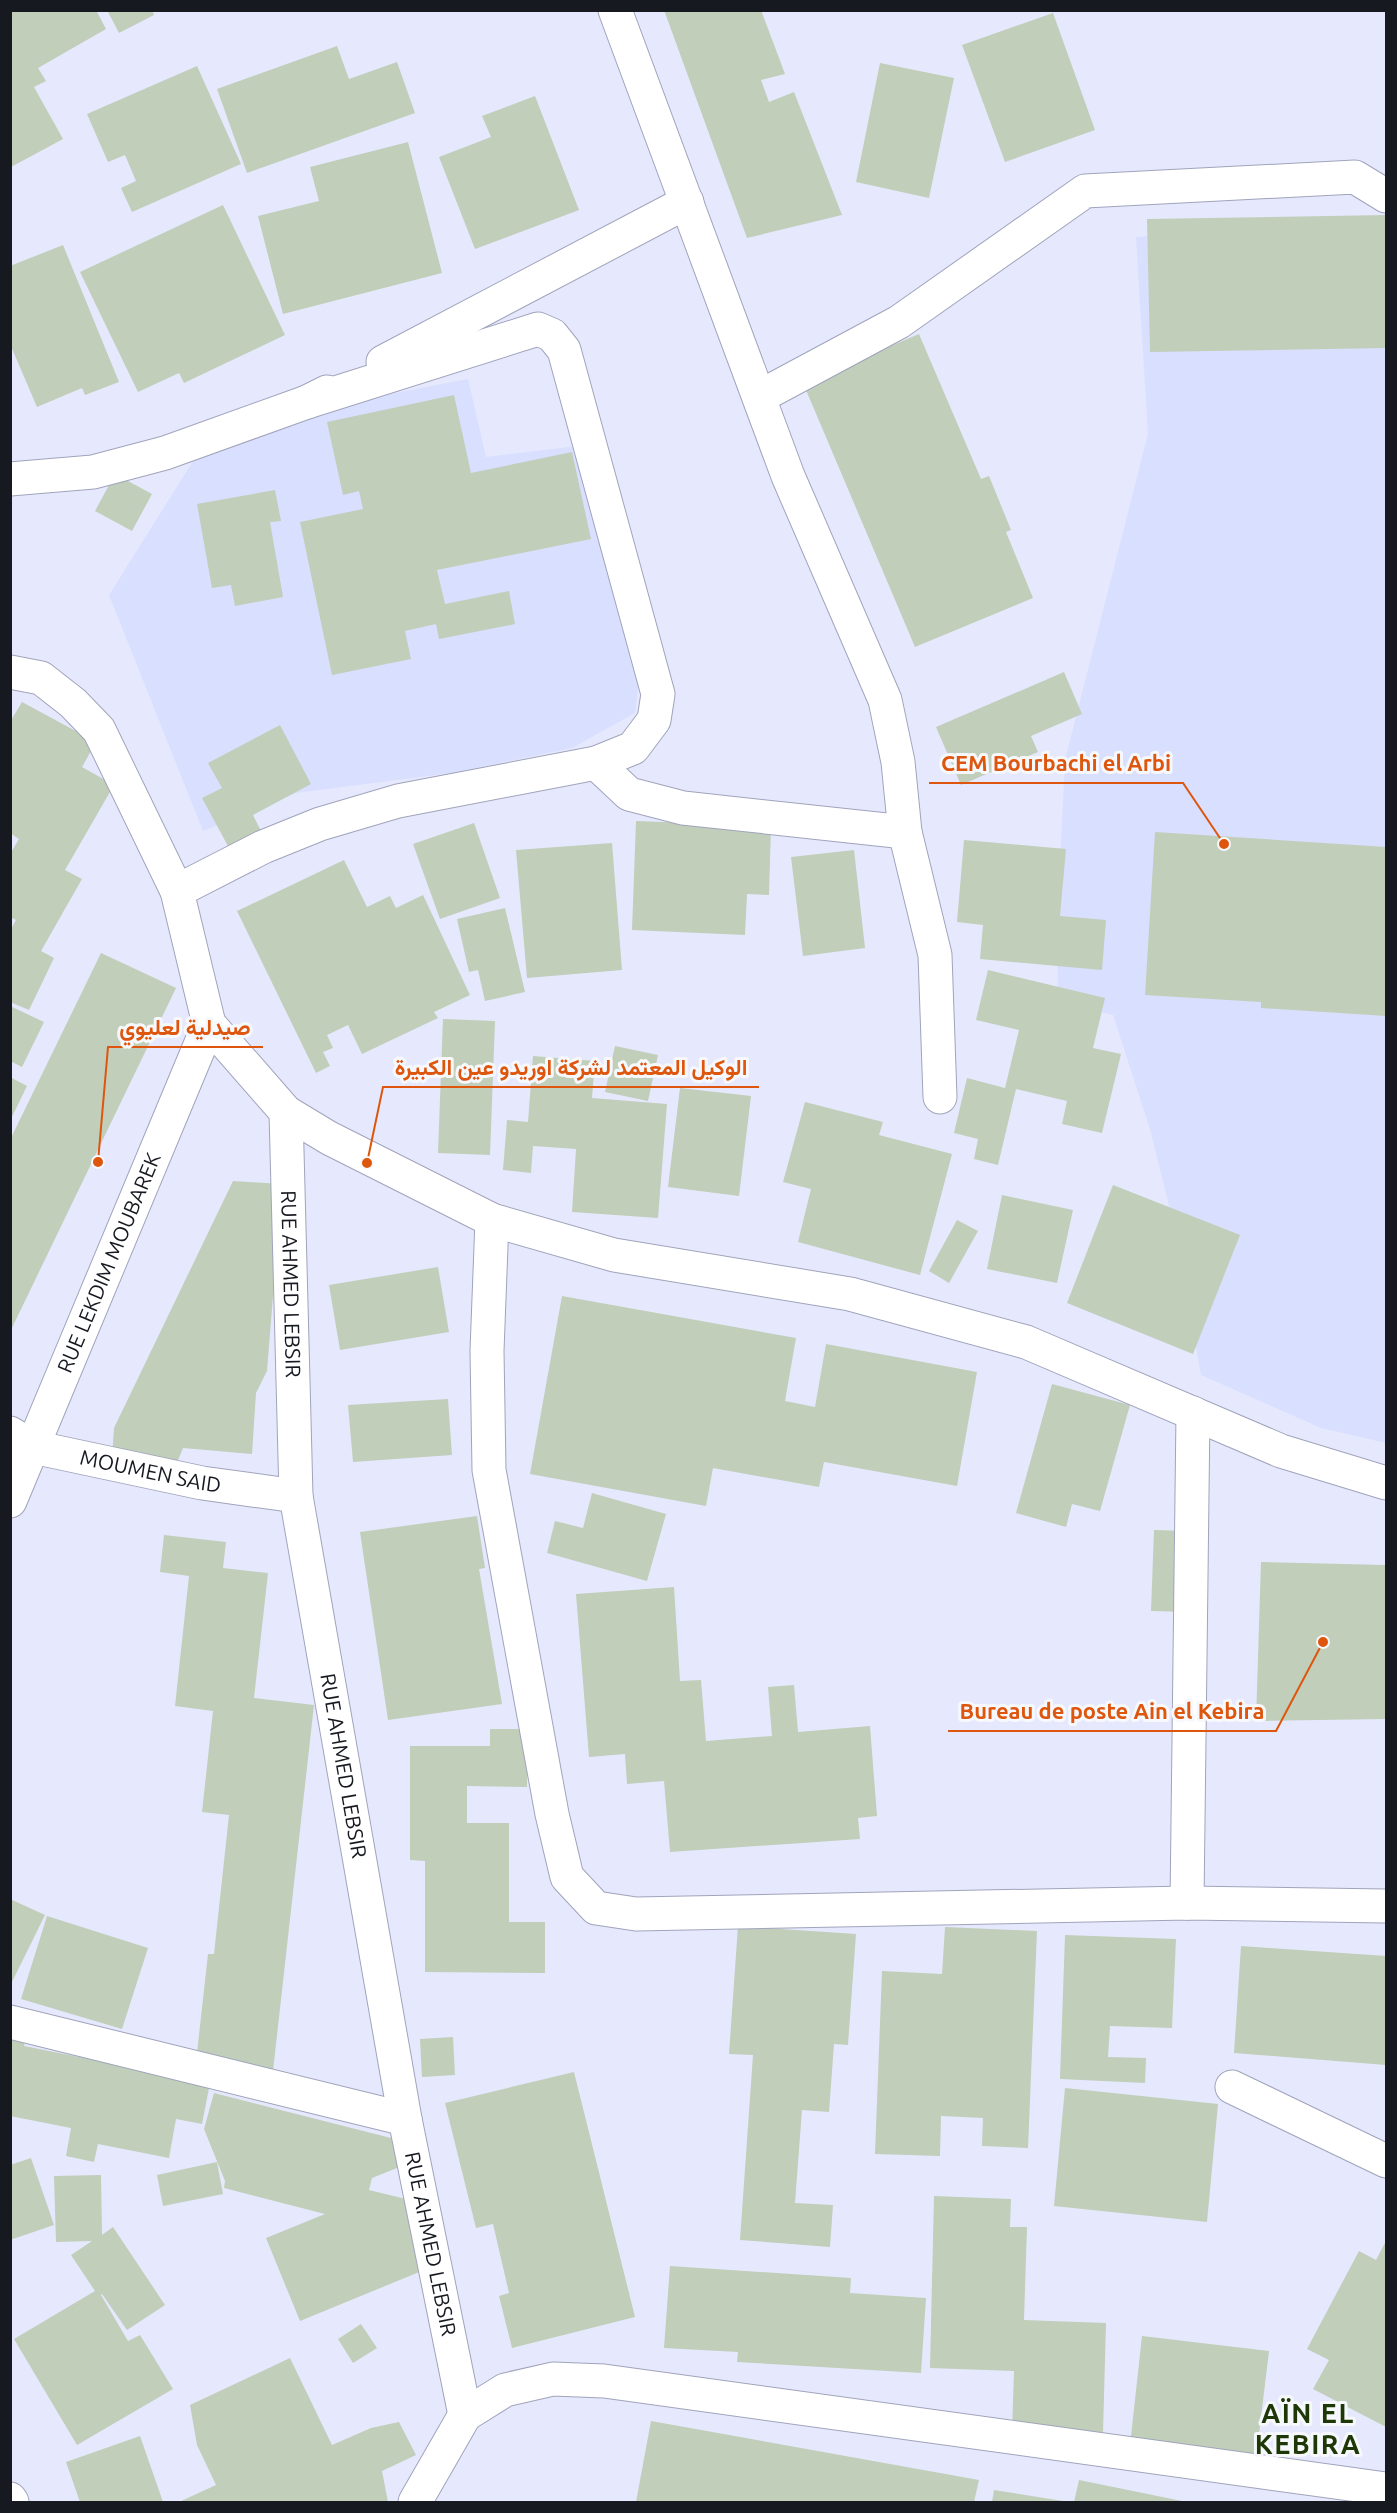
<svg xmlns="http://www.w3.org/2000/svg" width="1397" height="2513" font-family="Ubuntu,Vazirmatn,sans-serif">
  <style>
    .built { fill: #d9dffe }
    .building { fill: #c1ceb9 }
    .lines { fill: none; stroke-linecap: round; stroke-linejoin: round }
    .minor-casing { stroke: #a0a4bb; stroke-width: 35 }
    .major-casing { stroke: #a0a4bb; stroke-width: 35 }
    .minor { stroke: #fff; stroke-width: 33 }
    .major { stroke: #fff; stroke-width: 33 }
    .labels { text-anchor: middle; stroke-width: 6; stroke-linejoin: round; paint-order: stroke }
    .street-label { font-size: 21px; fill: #171921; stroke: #f7f8fc }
    .district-label { font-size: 27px; font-weight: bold; letter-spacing: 1.5px; fill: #1d3706; stroke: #f7f8fc }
    .leader { fill: none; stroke: #de560d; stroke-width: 2 }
    .callout-dot { fill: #de560d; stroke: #f7f8fc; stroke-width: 2 }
    .callout-label { font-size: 22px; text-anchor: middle; font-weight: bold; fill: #de560d; stroke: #f7f8fc; stroke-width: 6; stroke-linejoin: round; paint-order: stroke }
  </style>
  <rect width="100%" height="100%" fill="#e6e9fd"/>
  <!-- built -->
  <g class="built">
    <polygon points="1365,224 1374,284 1386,285 1386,1443 1321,1428 1201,1375 1174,1226 1150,1129 1113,1015 1058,1001 1057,927 1065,760 1148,434 1136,237"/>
    <polygon points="468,379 486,457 577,446 640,674 635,713 572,748 451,773 296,793 203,831 109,595 200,450 332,405"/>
  </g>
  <!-- building -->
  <g class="building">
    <polygon points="10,10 96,10 106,29 38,68 46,81 34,87 63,139 11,167"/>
    <polygon points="107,10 152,10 154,15 119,33"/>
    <polygon points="664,10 761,10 785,74 761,80 769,102 794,92 842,215 747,238"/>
    <polygon points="1053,13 1095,130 1005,162 962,45"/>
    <polygon points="337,46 349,79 397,62 415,113 247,173 217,89"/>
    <polygon points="880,63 954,78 929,198 856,182"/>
    <polygon points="197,66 241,164 132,212 121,188 136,181 125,155 108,162 87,114"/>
    <polygon points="535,96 579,210 475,249 439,157 491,137 482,116"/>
    <polygon points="408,142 442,273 283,314 258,216 319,201 310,167"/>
    <polygon points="223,205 285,335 184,383 179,373 138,392 80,272"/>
    <polygon points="1386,215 1386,348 1150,352 1147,219"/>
    <polygon points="63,245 119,382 85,395 82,388 37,407 10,344 10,266"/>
    <polygon points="919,334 981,479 989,476 1011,530 1006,532 1033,598 915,647 803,383"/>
    <polygon points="454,395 471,473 572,452 591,539 437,570 445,604 509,591 515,624 439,639 436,624 405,631 411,659 332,675 300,522 363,509 359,491 343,495 327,422"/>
    <polygon points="115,474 152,494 132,531 95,511"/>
    <polygon points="275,490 281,521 270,522 283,597 235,606 231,585 212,588 197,504"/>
    <polygon points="1064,672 1082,714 1031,736 1038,752 961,785 936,727"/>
    <polygon points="22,702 96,742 82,767 114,785 65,870 82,879 41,951 54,958 29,1010 10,1002 10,931 16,920 10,917 10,854 19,839 10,833 10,722"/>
    <polygon points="280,725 311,784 253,815 261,831 229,848 202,798 222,788 208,763"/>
    <polygon points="636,821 771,826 769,895 747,894 745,935 632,930"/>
    <polygon points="474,823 500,898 440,919 413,844"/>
    <polygon points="1155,832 1386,847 1386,1016 1261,1008 1261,1002 1145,995"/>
    <polygon points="964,840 1066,849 1060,916 1106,920 1102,970 980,959 983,925 957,922"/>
    <polygon points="612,843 622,970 527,978 516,850"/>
    <polygon points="854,850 865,948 803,956 791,857"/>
    <polygon points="344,860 367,907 390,896 396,908 423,895 470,995 434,1012 438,1018 362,1054 348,1025 327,1035 333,1048 323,1052 330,1066 316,1073 237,911"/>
    <polygon points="505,908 525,992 485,1001 478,970 469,972 457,919"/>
    <polygon points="101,953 176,988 10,1332 10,1140"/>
    <polygon points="988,970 1105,998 1093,1048 1121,1054 1102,1133 1062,1124 1067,1101 1016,1089 998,1165 974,1159 978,1139 954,1133 967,1078 1005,1088 1019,1030 976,1020"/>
    <polygon points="10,1006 44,1022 22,1067 10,1061"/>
    <polygon points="443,1019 495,1021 490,1155 438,1153"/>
    <polygon points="615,1046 658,1055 648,1101 605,1092"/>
    <polygon points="533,1056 595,1061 592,1098 667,1104 658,1218 572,1212 576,1149 533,1146 531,1173 503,1170 507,1120 528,1122"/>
    <polygon points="10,1077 27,1086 10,1121"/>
    <polygon points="680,1088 751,1096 739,1196 668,1187"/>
    <polygon points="805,1102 883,1122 879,1135 952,1154 920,1275 798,1242 811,1189 783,1182"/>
    <polygon points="233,1181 282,1184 267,1371 256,1393 252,1454 183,1448 172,1475 112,1458 114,1428"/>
    <polygon points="1113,1185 1240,1235 1193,1354 1067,1303"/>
    <polygon points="1002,1195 1073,1210 1057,1283 987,1269"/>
    <polygon points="957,1220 978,1231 949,1283 929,1271"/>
    <polygon points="438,1267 449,1332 340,1350 329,1285"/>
    <polygon points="562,1296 796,1338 785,1401 815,1407 826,1344 977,1372 957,1486 824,1462 819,1487 713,1468 706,1506 530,1474"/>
    <polygon points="1052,1384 1130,1405 1100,1511 1072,1504 1066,1527 1016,1513"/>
    <polygon points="448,1399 452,1455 353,1462 348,1405"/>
    <polygon points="592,1493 666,1514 647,1581 547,1553 555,1521 583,1528"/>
    <polygon points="477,1516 485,1568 479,1569 502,1704 388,1720 360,1532"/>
    <polygon points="1154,1530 1190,1531 1188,1612 1151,1611"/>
    <polygon points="164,1535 226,1542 223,1568 268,1573 254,1698 314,1705 273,2071 196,2062 208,1954 214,1954 229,1815 202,1812 213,1711 175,1706 189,1576 160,1572"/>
    <polygon points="1261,1562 1386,1565 1386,1719 1256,1721"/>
    <polygon points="674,1587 680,1681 701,1680 706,1741 772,1736 768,1687 794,1685 798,1732 870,1726 877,1816 858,1818 860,1839 670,1852 664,1781 627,1784 625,1754 589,1757 576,1594"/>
    <polygon points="490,1729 528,1729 527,1787 467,1786 467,1823 509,1823 509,1922 545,1922 545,1973 425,1972 425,1861 410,1860 410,1746 490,1746"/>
    <polygon points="10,1899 45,1915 10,1986"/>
    <polygon points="47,1916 148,1948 122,2029 21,1999"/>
    <polygon points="738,1926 856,1934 848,2045 834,2044 829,2112 802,2110 795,2203 833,2205 830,2247 740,2240 753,2055 729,2054"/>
    <polygon points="945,1927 1037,1931 1028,2148 982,2146 983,2118 941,2116 940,2156 875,2154 882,1971 942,1974"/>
    <polygon points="1065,1935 1176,1939 1172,2028 1110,2026 1108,2057 1146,2058 1145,2083 1060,2079"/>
    <polygon points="1241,1946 1386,1956 1386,2065 1234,2053"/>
    <polygon points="10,2027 27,2030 24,2046 210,2083 202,2124 176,2119 169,2158 98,2144 94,2162 66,2156 71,2128 10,2116"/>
    <polygon points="453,2037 455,2075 422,2077 420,2039"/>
    <polygon points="574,2072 635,2317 512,2348 499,2296 509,2293 493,2224 476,2228 445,2103"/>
    <polygon points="1065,2088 1218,2104 1207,2222 1054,2206"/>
    <polygon points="214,2093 391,2138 402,2166 372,2178 369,2190 414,2201 429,2268 300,2321 266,2238 325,2214 224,2188 225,2181 204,2129"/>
    <polygon points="31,2158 54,2225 10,2240 10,2165"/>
    <polygon points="217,2162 223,2194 163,2206 157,2175"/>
    <polygon points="101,2175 102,2235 113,2227 165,2305 127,2330 102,2294 101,2295 128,2341 140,2335 173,2389 77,2445 14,2339 95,2291 71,2255 92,2241 56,2242 54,2176"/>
    <polygon points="934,2196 1011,2199 1010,2227 1027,2227 1024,2320 1106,2323 1103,2433 1012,2431 1014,2371 930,2368"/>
    <polygon points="1386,2241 1386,2427 1313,2389 1329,2360 1307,2349 1359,2251 1376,2260"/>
    <polygon points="670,2266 851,2278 850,2293 926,2298 921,2373 737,2362 738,2352 664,2348"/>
    <polygon points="361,2324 377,2348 353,2363 338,2339"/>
    <polygon points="1142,2336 1269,2351 1256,2459 1130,2445"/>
    <polygon points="290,2358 332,2445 371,2428 399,2422 416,2455 382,2471 388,2502 179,2502 216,2485 197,2445 190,2405"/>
    <polygon points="651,2421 979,2480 974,2502 636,2502"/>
    <polygon points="140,2436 163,2502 80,2502 66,2462"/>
    <polygon points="1079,2480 1182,2501 1182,2502 1074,2502"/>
    <polygon points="994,2490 1063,2501 1063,2502 992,2502"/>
  </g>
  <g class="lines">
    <defs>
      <g id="minor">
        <polyline points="615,10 788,476 885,700 898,762 905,832 935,955 940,1097"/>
        <polyline points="383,362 687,202"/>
        <polyline points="759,397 899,322 1085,191 1355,177 1386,196"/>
        <polyline points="10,479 93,472 165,453 307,402 327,392"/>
        <polyline points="596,763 629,794 683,808 905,832"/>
        <polyline points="177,891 263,847 320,824 398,801 596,763 633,748 654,720 658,694 564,350 552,335 538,329 307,402"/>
        <path id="s1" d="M 286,1112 L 296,1496 L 405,2119 L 465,2415"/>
        <polyline points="492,1220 487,1351 489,1470 552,1814 567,1877 596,1908 636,1914 1187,1903 1386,1906"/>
        <path id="s2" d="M 10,1433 L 33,1447 L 202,1483 L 296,1496"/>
        <path id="s3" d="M 10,1501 L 209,1024"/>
        <polyline points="1187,1903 1193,1413"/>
        <polyline points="10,2022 405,2119"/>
        <polyline points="1232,2087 1386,2161"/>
        <polyline points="10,2499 12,2502"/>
        <polyline points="415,2502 465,2415 505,2390 553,2379 604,2381 1386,2489"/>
      </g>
      <polyline id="major" points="10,672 41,678 73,703 99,730 177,891 209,1024 286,1112 329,1138 492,1220 614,1255 850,1294 1026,1342 1281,1451 1386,1483"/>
    </defs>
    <!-- minor casing -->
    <use href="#minor" class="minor-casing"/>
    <!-- major casing -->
    <use href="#major" class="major-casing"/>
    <!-- minor -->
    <use href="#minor" class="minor"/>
    <!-- major -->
    <use href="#major" class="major"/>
  </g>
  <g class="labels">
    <!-- street labels -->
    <g class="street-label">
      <text dy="7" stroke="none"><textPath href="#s3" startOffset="258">RUE LEKDIM MOUBAREK</textPath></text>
      <text dy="7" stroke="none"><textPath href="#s1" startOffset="172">RUE AHMED LEBSIR</textPath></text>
      <text dy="7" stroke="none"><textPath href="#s2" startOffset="147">MOUMEN SAID</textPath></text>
      <text dy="7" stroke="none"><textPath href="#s1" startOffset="658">RUE AHMED LEBSIR</textPath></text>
      <text dy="7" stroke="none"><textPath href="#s1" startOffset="1144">RUE AHMED LEBSIR</textPath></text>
    </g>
    <!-- district labels -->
    <g class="district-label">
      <text x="1308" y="2423">AÏN EL<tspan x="1308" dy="31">KEBIRA</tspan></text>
    </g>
  </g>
  <!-- callouts -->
  <path class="leader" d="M1224 844L1183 783H929M98 1162L108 1047H263M367 1163L383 1087H759M1323 1642L1276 1731H948"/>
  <g class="callout-dot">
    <circle cx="1224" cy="844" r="6"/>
    <circle cx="98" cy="1162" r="6"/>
    <circle cx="367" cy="1163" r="6"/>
    <circle cx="1323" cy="1642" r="6"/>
  </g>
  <g class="callout-label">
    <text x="1056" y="771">CEM Bourbachi el Arbi</text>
    <text x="185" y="1035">صيدلية لعليوي</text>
    <text x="571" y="1075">الوكيل المعتمد لشركة اوريدو عين الكبيرة</text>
    <text x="1112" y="1719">Bureau de poste Ain el Kebira</text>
  </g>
  <!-- border -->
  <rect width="1397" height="2513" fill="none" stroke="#171921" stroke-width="24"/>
</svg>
